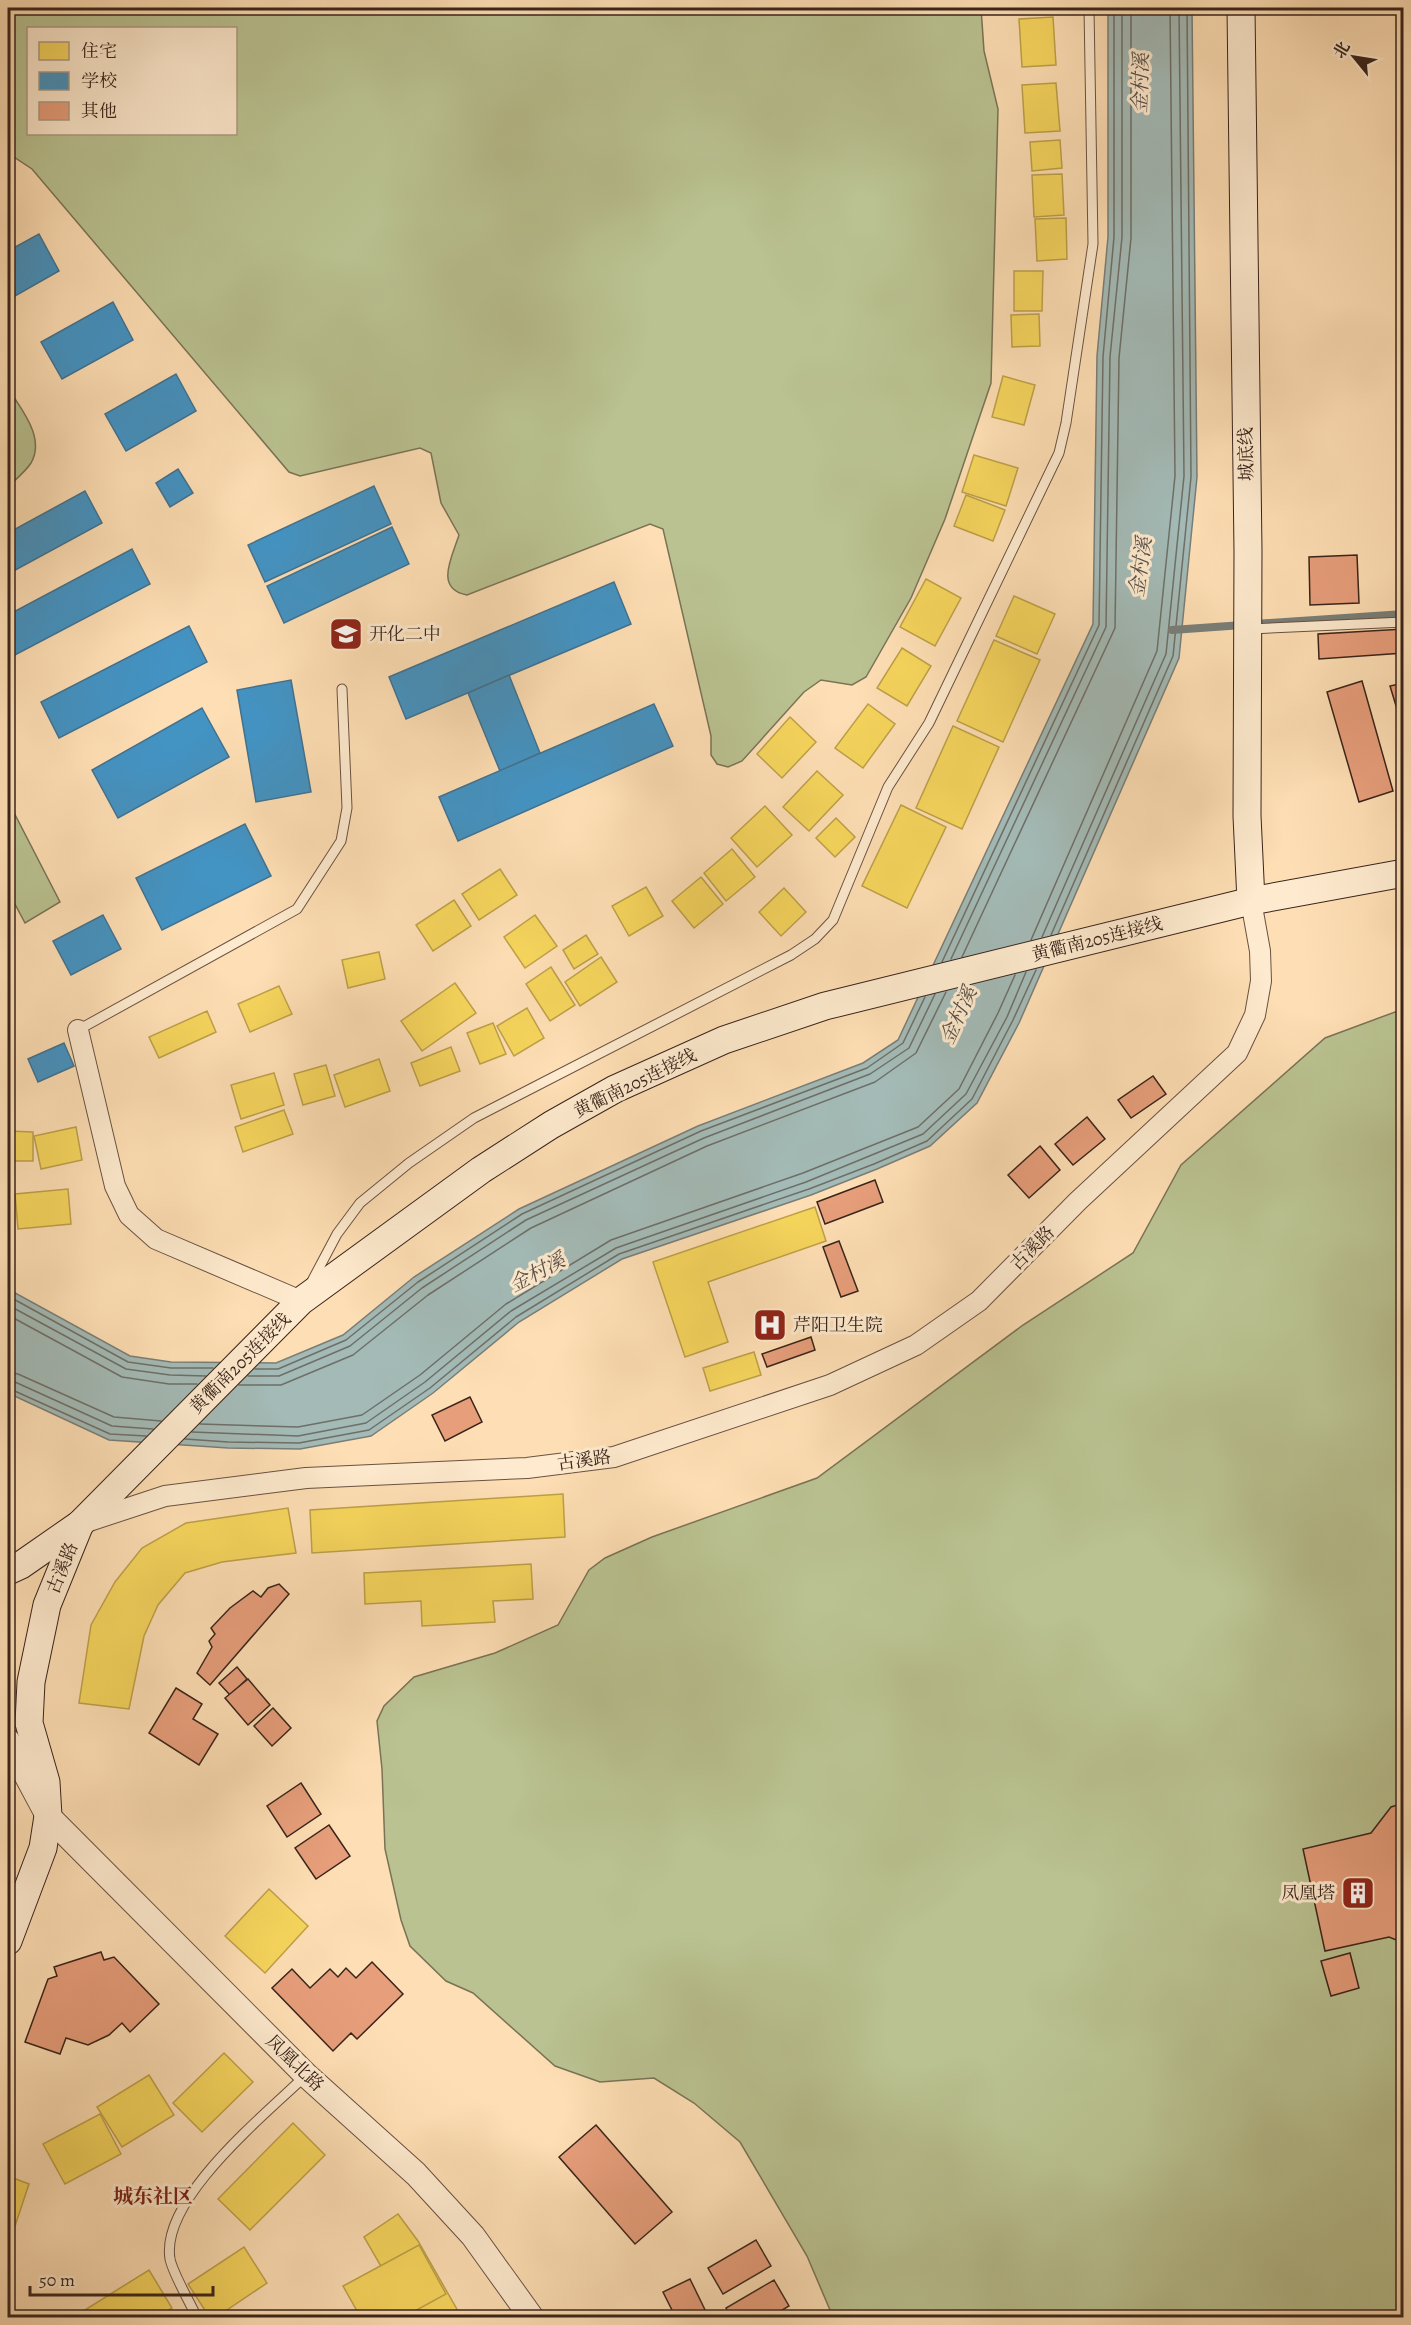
<svg xmlns="http://www.w3.org/2000/svg" width="1411" height="2325" font-family="Alegreya,'Noto Serif SC',serif">
  <style>
    .green { fill: #bac291; stroke: #7a7356; stroke-width: 1.5; fill-rule: evenodd }
    .water { fill: #a3bab6; stroke: #797e78; stroke-width: 1.5 }
    .homes { fill: #f6d55c; stroke: #bda048; stroke-width: 1.5 }
    .schools { fill: #4393c3; stroke: #407291; stroke-width: 1.5 }
    .lines { fill: none; stroke-linecap: round; stroke-linejoin: round }
    .shore { stroke: #6e6f68; stroke-width: 1.5 }
    .stream { stroke: #797e78; stroke-width: 8 }
    .building { fill: #e79e7b; stroke: #39241b; stroke-width: 1.5 }
    .service-casing { stroke: #6a5241; stroke-width: 11 }
    .minor-casing { stroke: #6a5241; stroke-width: 22 }
    .tertiary-casing { stroke: #6a5241; stroke-width: 26 }
    .secondary-casing { stroke: #39241b; stroke-width: 29 }
    .service { stroke: #feeace; stroke-width: 9 }
    .minor { stroke: #feeace; stroke-width: 20 }
    .tertiary { stroke: #feeace; stroke-width: 24 }
    .secondary { stroke: #feeace; stroke-width: 27 }
    .labels { text-anchor: middle; stroke-width: 6; stroke-linejoin: round; paint-order: stroke }
    .street-label { font-size: 18px; fill: #39241b; stroke: #feeace }
    .poi-label { font-size: 18px; fill: #39241b; stroke: #feeace; text-anchor: start }
    .water-label { font-size: 20px; font-style: italic; fill: #59514a; stroke: #feeace }
    .neighbourhood-label { font-size: 20px; font-weight: bold; fill: #7a1f14; stroke: #feeace }
  </style>
  <rect width="100%" height="100%" fill="#fedeb4"/>
  <filter id="stains"><feTurbulence type="fractalNoise" baseFrequency=".00333" numOctaves="4"/><feColorMatrix values="0 0 0 0 .2 0 0 0 0 .09 0 0 0 0 .02 0 0 0 .5 -.17"/></filter>
  <radialGradient id="worn" r=".72"><stop offset=".6" stop-color="#630" stop-opacity="0"/><stop offset="1" stop-color="#630" stop-opacity=".3"/></radialGradient>
  <!-- green -->
  <g class="green">
    <path d="M 8,8 L 981,8 L 984,51 L 998,109 L 991,383 L 945,519 L 911,598 L 866,677 L 852,685 L 821,680 L 804,692 L 742,761 L 728,767 L 717,764 L 711,755 L 711,736 L 663,529 L 650,524 L 467,595 C 434,589 452,557 459,535 L 441,503 L 431,453 L 420,448 L 300,476 L 289,472 L 32,169 L 8,153 ZM 28,28 L 236,28 L 236,134 L 28,134 Z"/>
    <path d="M 8,388 C 20,408 46,437 31,463 C 26,471 15,480 8,487 Z"/>
    <polygon points="8,801 60,902 25,923 8,891"/>
    <polygon points="1403,1009 1403,2317 833,2317 807,2256 740,2142 694,2103 654,2078 600,2082 555,2066 473,1993 446,1981 410,1946 401,1920 385,1849 382,1769 377,1721 384,1706 414,1677 495,1653 558,1625 589,1570 605,1558 652,1537 817,1478 1023,1325 1133,1253 1181,1165 1325,1038"/>
  </g>
  <!-- water -->
  <polygon class="water" points="1108,8 1192,8 1197,477 1179,658 1019,1023 977,1103 930,1146 877,1169 811,1195 622,1259 519,1322 433,1393 371,1436 300,1449 228,1448 109,1440 8,1393 8,1289 130,1356 171,1362 276,1363 343,1335 414,1277 519,1209 698,1126 863,1063 898,1040 1093,624 1097,356 1108,237"/>
  <!-- homes -->
  <g class="homes">
    <polygon points="1053,17 1056,65 1022,67 1019,19"/>
    <polygon points="1056,83 1060,131 1025,133 1022,85"/>
    <polygon points="1060,140 1062,168 1032,171 1030,142"/>
    <polygon points="1062,174 1064,215 1034,217 1032,175"/>
    <polygon points="1066,218 1067,259 1037,261 1035,219"/>
    <polygon points="1014,271 1043,271 1042,311 1014,311"/>
    <polygon points="1039,314 1040,346 1012,347 1011,315"/>
    <polygon points="1003,376 1035,385 1024,425 992,417"/>
    <polygon points="974,455 1018,468 1006,506 962,492"/>
    <polygon points="966,495 1005,510 993,541 954,526"/>
    <polygon points="926,579 961,598 935,646 900,627"/>
    <polygon points="1014,596 1055,614 1037,654 996,636"/>
    <polygon points="994,640 1040,660 1003,742 957,721"/>
    <polygon points="902,648 931,666 907,706 877,688"/>
    <polygon points="868,704 895,724 863,768 835,748"/>
    <polygon points="790,717 816,742 782,778 757,754"/>
    <polygon points="953,726 999,747 962,829 916,808"/>
    <polygon points="817,771 843,795 809,831 783,807"/>
    <polygon points="901,805 946,827 907,908 862,886"/>
    <polygon points="765,806 792,835 757,867 731,838"/>
    <polygon points="836,818 855,837 835,857 816,838"/>
    <polygon points="732,849 755,877 726,901 704,873"/>
    <polygon points="500,869 517,895 479,920 462,894"/>
    <polygon points="701,877 723,904 694,928 672,901"/>
    <polygon points="646,887 663,916 629,936 612,906"/>
    <polygon points="784,888 806,912 781,936 759,912"/>
    <polygon points="454,900 471,926 433,951 416,925"/>
    <polygon points="535,915 557,946 525,968 504,937"/>
    <polygon points="586,935 598,954 574,969 563,950"/>
    <polygon points="379,952 385,979 348,988 342,960"/>
    <polygon points="601,957 617,982 580,1006 565,982"/>
    <polygon points="551,967 575,1005 550,1021 526,984"/>
    <polygon points="455,983 476,1013 422,1051 401,1021"/>
    <polygon points="279,986 292,1014 250,1032 238,1004"/>
    <polygon points="527,1008 544,1038 514,1056 497,1026"/>
    <polygon points="207,1011 216,1032 159,1058 149,1037"/>
    <polygon points="493,1023 506,1054 480,1064 467,1033"/>
    <polygon points="451,1047 460,1071 420,1086 411,1063"/>
    <polygon points="379,1059 390,1091 345,1107 334,1075"/>
    <polygon points="326,1065 335,1096 303,1105 294,1074"/>
    <polygon points="274,1073 284,1105 241,1119 231,1085"/>
    <polygon points="284,1110 293,1134 243,1152 235,1127"/>
    <polygon points="76,1127 82,1160 41,1169 34,1136"/>
    <polygon points="8,1131 33,1132 33,1161 8,1161"/>
    <polygon points="68,1189 71,1224 18,1229 15,1194"/>
    <polygon points="815,1207 826,1241 708,1282 728,1342 685,1357 653,1262"/>
    <polygon points="754,1352 761,1375 710,1391 703,1368"/>
    <polygon points="563,1494 565,1537 312,1553 310,1510"/>
    <polygon points="288,1508 296,1553 222,1562 185,1573 158,1605 144,1636 129,1709 79,1703 91,1625 115,1582 142,1548 186,1523"/>
    <polygon points="531,1564 533,1599 493,1601 495,1622 422,1626 421,1601 365,1604 364,1573"/>
    <polygon points="269,1889 308,1926 265,1973 225,1936"/>
    <polygon points="224,2053 253,2082 202,2132 173,2103"/>
    <polygon points="149,2075 174,2115 122,2147 97,2107"/>
    <polygon points="100,2114 121,2154 65,2184 43,2144"/>
    <polygon points="293,2123 325,2155 250,2230 218,2199"/>
    <polygon points="8,2176 29,2184 8,2247"/>
    <polygon points="398,2214 418,2241 462,2318 411,2318 364,2237"/>
    <polygon points="419,2245 446,2294 402,2318 361,2318 343,2286"/>
    <polygon points="244,2247 267,2283 215,2318 210,2318 188,2284"/>
    <polygon points="149,2270 172,2308 156,2318 72,2318"/>
  </g>
  <!-- schools -->
  <g class="schools">
    <polygon points="39,234 59,271 8,300 8,251"/>
    <polygon points="113,302 133,340 62,379 41,342"/>
    <polygon points="176,374 196,411 126,451 105,414"/>
    <polygon points="178,469 193,493 170,507 156,483"/>
    <polygon points="374,486 391,524 265,582 248,545"/>
    <polygon points="85,491 102,523 8,574 8,533"/>
    <polygon points="392,527 409,564 284,623 267,586"/>
    <polygon points="132,549 150,584 13,656 8,645 8,615"/>
    <polygon points="614,582 631,624 406,719 389,677"/>
    <polygon points="189,626 207,662 59,738 41,702"/>
    <polygon points="509,675 540,753 500,771 468,693"/>
    <polygon points="291,680 311,792 256,802 237,690"/>
    <polygon points="654,704 673,746 458,841 439,797"/>
    <polygon points="202,708 229,757 118,818 92,770"/>
    <polygon points="245,824 271,876 162,930 136,878"/>
    <polygon points="103,915 121,949 71,975 53,941"/>
    <polygon points="64,1043 74,1066 38,1082 28,1059"/>
  </g>
  <g class="lines">
    <!-- shore -->
    <g class="shore">
      <polyline points="1051,935 1173,656 1191,477 1187,8"/>
      <polyline points="1042,937 1166,654 1184,476 1179,8"/>
      <polyline points="1031,940 1157,651 1175,476 1170,8"/>
      <polyline points="962,957 1115,628 1119,358 1131,238 1131,8"/>
      <polyline points="951,959 1106,627 1110,357 1122,237 1122,8"/>
      <polyline points="942,962 1099,625 1103,357 1114,237 1114,8"/>
      <polyline points="8,1296 128,1362 171,1368 213,1368"/>
      <polyline points="8,1305 126,1369 170,1375 206,1376"/>
      <polyline points="8,1315 122,1377 169,1384 197,1384"/>
      <polyline points="255,1369 278,1369 346,1340 418,1282 522,1214 701,1131 867,1068 903,1043 925,997"/>
      <polyline points="8,1372 18,1374 114,1417 161,1421"/>
      <polyline points="248,1376 279,1376 350,1346 422,1288 526,1220 704,1138 870,1074 909,1048 935,994"/>
      <polyline points="8,1381 15,1382 112,1426 153,1429"/>
      <polyline points="239,1385 281,1385 353,1355 428,1295 531,1228 707,1146 875,1082 916,1053 946,992"/>
      <polyline points="8,1388 110,1434 146,1436"/>
      <polyline points="200,1424 298,1427 362,1415 420,1375 506,1304 611,1240 803,1173 918,1127 959,1089 998,1013 1015,975"/>
      <polyline points="192,1432 298,1436 366,1423 425,1382 511,1311 616,1248 806,1182 923,1134 966,1094 1007,1017 1026,972"/>
      <polyline points="185,1439 228,1442 299,1443 369,1430 430,1388 516,1317 619,1254 809,1189 874,1164 927,1141 972,1099 1013,1020 1036,970"/>
    </g>
    <!-- stream -->
    <g class="stream">
      <polyline points="1255,624 1404,614"/>
      <polyline points="1172,630 1243,625"/>
    </g>
  </g>
  <!-- building -->
  <g class="building">
    <polygon points="1357,555 1359,603 1310,605 1309,557"/>
    <polygon points="1404,629 1404,653 1319,659 1318,634"/>
    <polygon points="1362,681 1393,791 1359,802 1327,692"/>
    <polygon points="1404,683 1404,732 1390,686"/>
    <polygon points="1153,1076 1166,1094 1131,1118 1118,1100"/>
    <polygon points="1087,1117 1105,1139 1073,1165 1055,1144"/>
    <polygon points="1040,1146 1060,1170 1029,1198 1008,1175"/>
    <polygon points="875,1180 883,1202 825,1224 817,1202"/>
    <polygon points="839,1241 858,1291 841,1297 823,1247"/>
    <polygon points="811,1337 815,1350 767,1367 762,1354"/>
    <polygon points="470,1397 482,1422 445,1441 432,1415"/>
    <polygon points="279,1584 289,1594 210,1685 197,1673 212,1647 209,1641 215,1634 211,1628 230,1608 253,1591 261,1597 268,1588"/>
    <polygon points="237,1667 247,1679 230,1695 219,1683"/>
    <polygon points="248,1679 270,1705 248,1725 225,1698"/>
    <polygon points="176,1688 202,1704 193,1719 218,1734 199,1765 149,1733"/>
    <polygon points="273,1708 291,1728 272,1746 254,1726"/>
    <polygon points="301,1783 321,1814 287,1837 267,1806"/>
    <polygon points="1404,1803 1404,1943 1389,1937 1325,1951 1303,1849 1371,1833 1391,1807"/>
    <polygon points="329,1825 350,1856 316,1879 295,1848"/>
    <polygon points="101,1952 104,1960 114,1957 159,2004 130,2032 122,2023 109,2035 88,2045 66,2038 60,2054 25,2042 48,1979 57,1976 54,1967"/>
    <polygon points="1350,1953 1359,1988 1331,1996 1321,1961"/>
    <polygon points="372,1962 403,1994 357,2039 351,2033 333,2051 272,1988 292,1969 310,1988 330,1969 338,1977 346,1968 356,1978"/>
    <polygon points="596,2125 672,2212 635,2244 559,2157"/>
    <polygon points="756,2240 771,2266 723,2294 708,2268"/>
    <polygon points="690,2279 709,2318 676,2318 663,2292"/>
    <polygon points="774,2280 789,2306 769,2318 731,2318 726,2308"/>
  </g>
  <g class="lines">
    <defs>
      <g id="service">
        <polyline points="1250,629 1404,622"/>
        <polyline points="78,1030 297,909 341,841 347,808 342,689"/>
        <polyline points="311,1283 337,1234 360,1203 409,1163 474,1118 791,955 815,939 833,920 888,787 929,723 1059,453 1066,423 1093,244 1089,8"/>
        <path d="M 197,2318 C 190,2302 173,2274 170,2259 C 160,2199 265,2115 305,2076"/>
      </g>
      <g id="minor">
        <polyline points="78,1030 115,1186 129,1215 156,1239 301,1301"/>
        <polyline points="83,1523 165,1496 306,1478 527,1468 614,1457 830,1385 916,1345 979,1301 1078,1201 1237,1053 1255,1015 1261,981 1260,951 1251,901"/>
      </g>
      <polyline id="tertiary" points="8,1741 48,1816 306,2075 416,2174 473,2236 532,2318"/>
      <g id="secondary">
        <polyline points="1241,8 1248,551 1247,816 1251,901"/>
        <polyline points="8,1571 21,1565 80,1524 301,1301 481,1170 551,1125 615,1089 724,1040 825,1006 1251,901 1404,873"/>
        <polyline points="8,1941 43,1848 48,1816 46,1782 29,1723 31,1682 47,1605 80,1524"/>
      </g>
    </defs>
    <!-- service casing -->
    <use href="#service" class="service-casing"/>
    <!-- minor casing -->
    <use href="#minor" class="minor-casing"/>
    <!-- tertiary casing -->
    <use href="#tertiary" class="tertiary-casing"/>
    <!-- secondary casing -->
    <use href="#secondary" class="secondary-casing"/>
    <!-- service -->
    <use href="#service" class="service"/>
    <!-- minor -->
    <use href="#minor" class="minor"/>
    <!-- tertiary -->
    <use href="#tertiary" class="tertiary"/>
    <!-- secondary -->
    <use href="#secondary" class="secondary"/>
  </g>
  <!-- icons -->
  <defs>
    <symbol id="school-square" viewBox="-11 -11 22 22"><rect x="-9" y="-9" width="18" height="18" rx="4" fill="#8f2418" stroke="#feeace"/><path d="M0-5L7-2L0 1L-7-2ZM-4 1L0 2.5L4 1V4Q0 6-4 4Z" fill="#fff"/></symbol>
    <symbol id="hospital-square" viewBox="-11 -11 22 22"><rect x="-9" y="-9" width="18" height="18" rx="4" fill="#8f2418" stroke="#feeace"/><path d="M-5-5h3v3.5h4V-5h3V5h-3V1.5h-4V5h-3Z" fill="#fff"/></symbol>
    <symbol id="building-square" viewBox="-11 -11 22 22"><rect x="-9" y="-9" width="18" height="18" rx="4" fill="#8f2418" stroke="#feeace"/><path d="M-4-6H4V6H1V3H-1V6H-4ZM-2.5-4.3h1.7v1.8h-1.7ZM.8-4.3h1.7v1.8H.8ZM-2.5-1h1.7V.8h-1.7ZM.8-1h1.7V.8H.8Z" fill="#fff"/></symbol>
  </defs>
  <g fill-rule="evenodd">
    <use href="#school-square" x="327" y="615" width="38" height="38"/>
    <use href="#hospital-square" x="751" y="1306" width="38" height="38"/>
    <use href="#building-square" x="1339" y="1874" width="38" height="38"/>
  </g>
  <g class="labels">
    <!-- street labels -->
    <g class="street-label">
      <text transform="translate(1246 454) rotate(-91)" y="6">城底线</text>
      <text transform="translate(1097 939) rotate(-14)" y="6">黄衢南205连接线</text>
      <text transform="translate(635 1083) rotate(-26)" y="6">黄衢南205连接线</text>
      <text transform="translate(1032 1248) rotate(-45)" y="6">古溪路</text>
      <text transform="translate(240 1363) rotate(-45)" y="6">黄衢南205连接线</text>
      <text transform="translate(584 1460) rotate(-8)" y="6">古溪路</text>
      <text transform="translate(62 1568) rotate(-68)" y="6">古溪路</text>
      <text transform="translate(295 2063) rotate(44)" y="6">凤凰北路</text>
    </g>
    <!-- poi labels -->
    <g class="poi-label">
      <text x="369" y="640">开化二中</text>
      <text x="793" y="1331">芹阳卫生院</text>
      <text x="1335" y="1899" text-anchor="end">凤凰塔</text>
    </g>
    <!-- water labels -->
    <g class="water-label">
      <text transform="translate(1140 83) rotate(-88)" y="7">金村溪</text>
      <text transform="translate(1140 567) rotate(-82)" y="7">金村溪</text>
      <text transform="translate(958 1015) rotate(-65)" y="7">金村溪</text>
      <text transform="translate(537 1272) rotate(-28)" y="7">金村溪</text>
    </g>
    <!-- neighbourhood labels -->
    <g class="neighbourhood-label">
      <text x="153" y="2203">城东社区</text>
    </g>
  </g>
  <!-- margin -->
  <rect width="1411" height="2325" fill="none" stroke="#fedeb4" stroke-width="30"/>
  <rect x="9" y="9" width="1393" height="2307" fill="none" stroke="#39241b" stroke-width="3"/>
  <rect x="15" y="15" width="1381" height="2295" fill="none" stroke="#39241b" stroke-width="1.5"/>
  <!-- legend -->
  <rect x="27" y="27" width="210" height="108" fill="#feeace" stroke="#af9b86" stroke-width="1.5"/>
  <rect x="39" y="42" width="30" height="18" fill="#f6d55c" stroke="#af9b86" stroke-width="1.5"/>
  <text x="81" y="57" font-size="18" fill="#39241b">住宅</text>
  <rect x="39" y="72" width="30" height="18" fill="#4393c3" stroke="#af9b86" stroke-width="1.5"/>
  <text x="81" y="87" font-size="18" fill="#39241b">学校</text>
  <rect x="39" y="102" width="30" height="18" fill="#e79e7b" stroke="#af9b86" stroke-width="1.5"/>
  <text x="81" y="117" font-size="18" fill="#39241b">其他</text>
  <!-- north arrow -->
  <g transform="translate(1354 57) rotate(300)" stroke="#feeace" stroke-width="4.5" paint-order="stroke">
  <path d="M0-4.5L10 22L0 15L-10 22Z" fill="#39241b"/>
  <text y="-9" font-size="16" font-weight="bold" text-anchor="middle" fill="#39241b">北</text>
  </g>
  <!-- scale -->
  <path d="M30 2286v9h183v-9" fill="none" stroke="#39241b" stroke-width="3"/>
  <text x="39" y="2286" font-size="18" fill="#39241b" stroke="#feeace" stroke-width="4.5" paint-order="stroke">50 m</text>
  <rect width="100%" height="100%" filter="url(#stains)"/>
  <rect width="100%" height="100%" fill="url(#worn)"/>
</svg>
